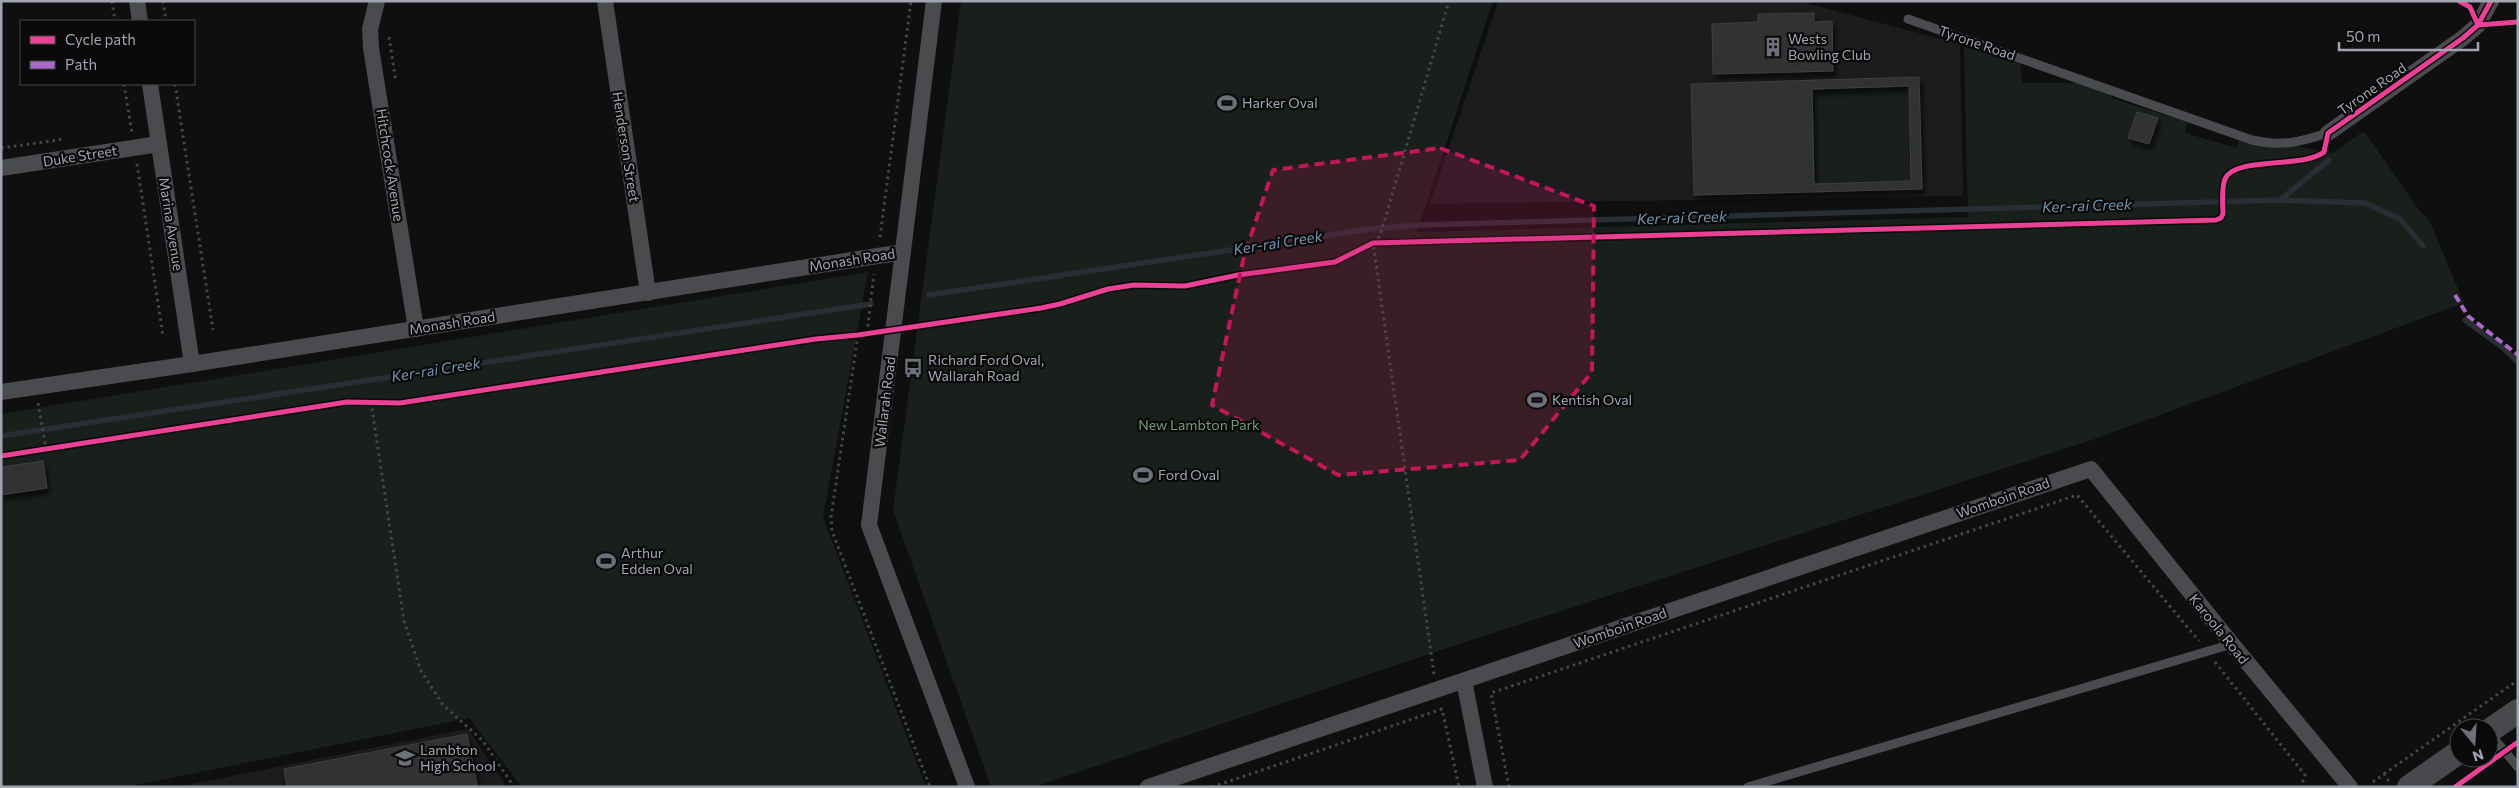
<svg xmlns="http://www.w3.org/2000/svg" width="2519" height="788" font-family="Commissioner,sans-serif">
  <style>
    .built { fill: #1c1c1e }
    .green { fill: #191f1a }
    .lines { fill: none; stroke-linecap: round; stroke-linejoin: round }
    .stream { stroke: #272e34; stroke-width: 5.5 }
    .building { fill: #303032; stroke: #3e4044; fill-rule: evenodd; filter: url(#shadow) }
    .path { stroke: #45474a; stroke-width: 3; stroke-dasharray: 2.5 4; stroke-linecap: butt }
    .lane { stroke: #4a4b4f; stroke-width: 9 }
    .street { stroke: #4a4b4f; stroke-width: 16 }
    .secondary { stroke: #48494c; stroke-width: 24 }
    .quiet { stroke: #ac68c9; stroke-width: 4; stroke-dasharray: 8 4; stroke-linecap: butt }
    .cycleway-casing { stroke: #0a0a0b; stroke-width: 8 }
    .cycleway { stroke: #ea4096; stroke-width: 5 }
    .marked { fill: #c2185b; fill-opacity: 0.2; stroke: #c2185b; stroke-width: 4; stroke-dasharray: 10 6; stroke-linejoin: round }
    .labels { text-anchor: middle; stroke-width: 4.5; stroke-linejoin: round; paint-order: stroke }
    .poi-label { font-size: 14px; fill: #a0a5b1; stroke: #0a0a0b; text-anchor: start }
    .street-label { font-size: 14px; fill: #a0a5b1; stroke: #0a0a0b }
    .park-label { font-size: 14px; fill: #779c79; stroke: #0a0a0b }
    .water-label { font-size: 15px; font-style: italic; fill: #7794ac; stroke: #0a0a0b }
  </style>
  <defs>
    <filter id="shadow"><feDropShadow dx="3" dy="5.5" stdDeviation="2.5" flood-color="#0009"/></filter>
  </defs>
  <rect width="100%" height="100%" fill="#0f0f10"/>
  <!-- built -->
  <g class="built">
    <polygon points="1498,1 1798,1 1960,44 1963,196 1430,204"/>
    <polygon points="468,729 507,787 177,787"/>
  </g>
  <!-- green -->
  <g class="green">
    <polygon points="961,1 1493,1 1417,232 1968,217 1964,47 2020,60 2022,83 2100,83 2114,88 2111,98 2188,122 2185,133 2236,148 2241,136 2333,153 2364,131 2420,211 2429,220 2464,303 2092,440 1456,645 1034,787 991,787 893,510"/>
    <polygon points="1909,86 1911,181 1814,184 1812,89"/>
    <polygon points="868,272 823,517 926,787 522,787 469,718 126,787 1,787 1,414"/>
  </g>
  <g class="lines">
    <!-- stream -->
    <g class="stream">
      <polyline points="2280,200 2329,160"/>
      <polyline points="929,295 1370,229 1419,225 2280,200 2365,203 2400,219 2423,246"/>
      <polyline points="2465,320 2502,347 2518,362"/>
      <polyline points="1,436 871,304"/>
    </g>
  </g>
  <!-- building -->
  <g class="building">
    <polygon points="1814,13 1814,22 1832,21 1833,71 1713,74 1712,24 1758,22 1758,14"/>
    <path d="M 1919,77 L 1922,189 L 1694,195 L 1691,84 ZM 1909,86 L 1911,181 L 1814,184 L 1812,89 Z"/>
    <polygon points="2137,112 2158,118 2149,144 2128,138"/>
    <polygon points="43,461 47,488 1,495 1,467"/>
    <polygon points="467,734 477,785 467,787 287,787 284,769"/>
  </g>
  <g class="lines">
    <!-- path -->
    <g class="path">
      <polyline points="112,1 115,21"/>
      <polyline points="163,1 166,21"/>
      <polyline points="389,37 396,82"/>
      <polyline points="124,84 132,133"/>
      <polyline points="175,84 213,330"/>
      <polyline points="1,148 65,139"/>
      <polyline points="137,164 163,336"/>
      <polyline points="880,237 911,1"/>
      <polyline points="867,333 874,274"/>
      <polyline points="858,335 831,517 832,531 930,787"/>
      <polyline points="371,402 404,621 421,671 443,705 483,741 514,787"/>
      <polyline points="38,403 46,449"/>
      <polyline points="2215,662 2305,775 2301,787"/>
      <polyline points="1434,674 1373,243 1380,236 1449,1"/>
      <polyline points="2384,774 2518,680"/>
      <polyline points="2373,782 2384,774 2389,781"/>
      <polyline points="1212,787 1442,709 1459,787"/>
      <polyline points="1509,787 1491,693 2077,495 2199,641"/>
    </g>
    <!-- lane -->
    <g class="lane">
      <path d="M 1908,19 L 2252,140 C 2283,147 2299,142 2328,133"/>
      <polyline points="2489,733 2518,767"/>
      <polyline points="1748,787 2232,644"/>
    </g>
    <!-- street -->
    <g class="street">
      <polyline points="137,1 140,21"/>
      <polyline points="377,1 370,29 371,48 416,329"/>
      <polyline points="605,1 648,293"/>
      <polyline points="934,1 869,525 967,787"/>
      <polyline points="150,84 192,364"/>
      <polyline points="2328,133 2463,38 2478,25 2491,1"/>
      <polyline points="1,168 159,144"/>
      <polyline points="1,392 192,364 903,252"/>
      <polyline points="1464,681 1485,787"/>
      <polyline points="1148,787 2091,469 2232,644 2350,787"/>
    </g>
    <!-- secondary -->
    <g class="secondary">
      <polyline points="2489,731 2518,711"/>
      <polyline points="2409,787 2459,752"/>
    </g>
    <!-- quiet -->
    <polyline class="quiet" points="2455,295 2468,316 2518,355"/>
    <defs>
      <g id="cycleway">
        <polyline points="2459,1 2470,7 2478,25 2518,22"/>
        <path d="M 1,456 L 347,402 L 400,403 L 816,339 L 858,335 L 1041,308 L 1060,304 L 1108,289 L 1134,285 L 1185,286 L 1238,275 L 1335,262 L 1373,243 L 2216,220 L 2221,218 L 2223,214 C 2223,203 2221,189 2225,179 C 2235,156 2302,169 2324,152 L 2328,133 L 2463,38 L 2478,25 L 2491,1"/>
        <polyline points="2455,787 2518,742"/>
      </g>
    </defs>
    <!-- cycleway casing -->
    <use href="#cycleway" class="cycleway-casing"/>
    <!-- cycleway -->
    <use href="#cycleway" class="cycleway"/>
  </g>
  <!-- marked area -->
  <path class="marked" d="M 1440,148 L 1594,206 L 1592,372 L 1520,460 L 1338,475 L 1212,405 L 1244,256 L 1273,170 Z"/>
  <!-- icons -->
  <defs>
    <symbol id="building-bare" viewBox="-9 -9 18 18"><path d="M-4-6H4V6H1V3H-1V6H-4ZM-2.5-4.3h1.7v1.8h-1.7ZM.8-4.3h1.7v1.8H.8ZM-2.5-1h1.7V.8h-1.7ZM.8-1h1.7V.8H.8Z" fill="#6d7079" stroke="#0a0a0b" stroke-width="2.5" paint-order="stroke"/></symbol>
    <symbol id="stadium-bare" viewBox="-9 -9 18 18"><path d="M0-5a6.5 5 0 1 0 0 10a6.5 5 0 1 0 0-10ZM-3.5-1.8h7v3.6h-7Z" fill="#6d7079" stroke="#0a0a0b" stroke-width="2.5" paint-order="stroke"/></symbol>
    <symbol id="bus-bare" viewBox="-9 -9 18 18"><path d="M-5-6H5V4H4V6H2V4H-2V6H-4V4H-5ZM-3.5-4V0h7V-4ZM-3.5 1.2v1.5H-2V1.2ZM2 1.2v1.5H3.5V1.2Z" fill="#6d7079" stroke="#0a0a0b" stroke-width="2.5" paint-order="stroke"/></symbol>
    <symbol id="school-bare" viewBox="-9 -9 18 18"><path d="M0-5L7-2L0 1L-7-2ZM-4 1L0 2.5L4 1V4Q0 6-4 4Z" fill="#6d7079" stroke="#0a0a0b" stroke-width="2.5" paint-order="stroke"/></symbol>
  </defs>
  <g fill-rule="evenodd">
    <use href="#building-bare" x="1759" y="33" width="28" height="28"/>
    <use href="#stadium-bare" x="1213" y="89" width="28" height="28"/>
    <use href="#bus-bare" x="899" y="354" width="28" height="28"/>
    <use href="#stadium-bare" x="1523" y="386" width="28" height="28"/>
    <use href="#stadium-bare" x="1129" y="461" width="28" height="28"/>
    <use href="#stadium-bare" x="592" y="547" width="28" height="28"/>
    <use href="#school-bare" x="391" y="744" width="28" height="28"/>
  </g>
  <g class="labels">
    <!-- poi labels -->
    <g class="poi-label">
      <text x="1788" y="44">Wests<tspan x="1788" dy="16">Bowling Club</tspan></text>
      <text x="1242" y="108">Harker Oval</text>
      <text x="928" y="365">Richard Ford Oval,<tspan x="928" dy="16">Wallarah Road</tspan></text>
      <text x="1552" y="405">Kentish Oval</text>
      <text x="1158" y="480">Ford Oval</text>
      <text x="621" y="558">Arthur<tspan x="621" dy="16">Edden Oval</tspan></text>
      <text x="420" y="755">Lambton<tspan x="420" dy="16">High School</tspan></text>
    </g>
    <!-- street labels -->
    <g class="street-label">
      <text transform="translate(1977 43) rotate(19)" y="5">Tyrone Road</text>
      <text transform="translate(2372 89) rotate(-35)" y="5">Tyrone Road</text>
      <text transform="translate(626 147) rotate(81)" y="5">Henderson Street</text>
      <text transform="translate(80 156) rotate(-9)" y="5">Duke Street</text>
      <text transform="translate(390 165) rotate(81)" y="5">Hitchcock Avenue</text>
      <text transform="translate(171 224) rotate(81)" y="5">Marina Avenue</text>
      <text transform="translate(852 260) rotate(-9)" y="5">Monash Road</text>
      <text transform="translate(452 323) rotate(-9)" y="5">Monash Road</text>
      <text transform="translate(885 402) rotate(-83)" y="5">Wallarah Road</text>
      <text transform="translate(2003 498) rotate(-19)" y="5">Womboin Road</text>
      <text transform="translate(1620 628) rotate(-19)" y="5">Womboin Road</text>
      <text transform="translate(2219 629) rotate(51)" y="5">Karoola Road</text>
    </g>
    <!-- park labels -->
    <g class="park-label">
      <text x="1199" y="430">New Lambton Park</text>
    </g>
    <!-- water labels -->
    <g class="water-label">
      <text transform="translate(2087 206) rotate(-2)" y="5">Ker-rai Creek</text>
      <text transform="translate(1682 218) rotate(-2)" y="5">Ker-rai Creek</text>
      <text transform="translate(1278 243) rotate(-9)" y="5">Ker-rai Creek</text>
      <text transform="translate(436 370) rotate(-9)" y="5">Ker-rai Creek</text>
    </g>
  </g>
  <!-- border -->
  <rect width="2519" height="788" fill="none" stroke="#a0a5b1" stroke-width="5"/>
  <!-- legend -->
  <rect x="20" y="20" width="175" height="65" fill="#0a0a0b" stroke="#46484d"/>
  <rect x="30" y="36" width="25" height="8" fill="#ea4096" stroke="#46484d"/>
  <text x="65" y="45" font-size="15" fill="#a0a5b1">Cycle path</text>
  <rect x="30" y="61" width="25" height="8" fill="#ac68c9" stroke="#46484d"/>
  <text x="65" y="70" font-size="15" fill="#a0a5b1">Path</text>
  <!-- north arrow -->
  <g transform="translate(2474 743) rotate(162)"><circle r="24" fill="#0a0a0b" stroke="#46484d"/>
  <path d="M0-4L9 19L0 12L-9 19Z" fill="#6d7079"/>
  <text y="-8" font-size="14" font-weight="bold" text-anchor="middle" fill="#a0a5b1">N</text>
  </g>
  <!-- scale -->
  <path d="M2339 42v8h139v-8" fill="none" stroke="#a0a5b1" stroke-width="2.5"/>
  <text x="2346" y="42" font-size="15" fill="#a0a5b1" stroke="#0a0a0b" stroke-width="4" paint-order="stroke">50 m</text>
</svg>
